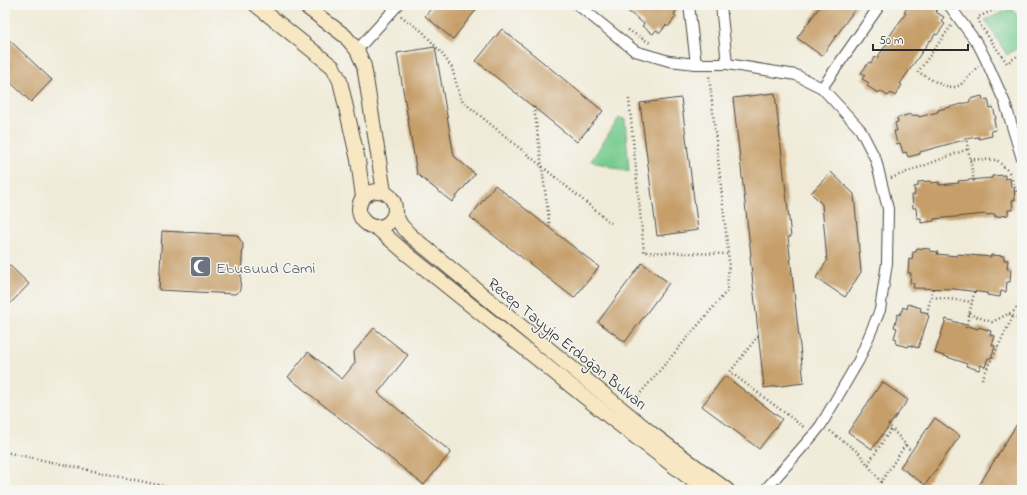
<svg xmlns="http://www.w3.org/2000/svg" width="1027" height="495" font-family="'Indie Flower',sans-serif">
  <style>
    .green { fill: #76cb8f; stroke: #507b5d }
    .building { fill: #c69e69 }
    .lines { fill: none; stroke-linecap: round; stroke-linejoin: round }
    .street-casing { stroke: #494845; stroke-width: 12 }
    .secondary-casing { stroke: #494845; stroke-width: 16 }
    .path { stroke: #494845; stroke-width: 2.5; stroke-dasharray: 1 3; stroke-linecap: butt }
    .street { stroke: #fff; stroke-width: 10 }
    .secondary { stroke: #f7e8c3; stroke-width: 14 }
    .labels { text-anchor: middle; stroke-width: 3; stroke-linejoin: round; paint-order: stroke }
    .worship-label { font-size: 16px; fill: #5b616d; stroke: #f6f6f2; text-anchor: start }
    .street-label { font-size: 16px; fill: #2b2b2b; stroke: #f6f6f2 }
  </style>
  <rect width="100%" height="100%" fill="#f6f6f2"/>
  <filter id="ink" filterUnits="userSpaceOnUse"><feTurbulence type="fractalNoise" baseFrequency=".025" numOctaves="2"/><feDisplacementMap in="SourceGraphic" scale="8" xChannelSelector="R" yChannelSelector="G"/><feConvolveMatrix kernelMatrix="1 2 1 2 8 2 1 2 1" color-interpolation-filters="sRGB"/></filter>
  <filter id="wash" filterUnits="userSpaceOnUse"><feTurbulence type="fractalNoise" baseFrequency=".012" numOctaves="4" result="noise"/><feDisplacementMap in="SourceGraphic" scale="16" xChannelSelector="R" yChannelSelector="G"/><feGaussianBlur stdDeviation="0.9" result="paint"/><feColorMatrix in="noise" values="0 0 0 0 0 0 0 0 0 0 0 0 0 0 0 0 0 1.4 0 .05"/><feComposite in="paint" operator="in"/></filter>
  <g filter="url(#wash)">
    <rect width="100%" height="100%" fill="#f0ebd8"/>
    <!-- green -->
    <g class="green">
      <polygon points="1012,8 1022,23 1022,45 1007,55 985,20"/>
      <polygon points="619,118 625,119 629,172 591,161"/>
    </g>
    <g id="blocks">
      <!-- building -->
      <g class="building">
        <polygon points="434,5 480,5 453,39 425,16"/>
        <polygon points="619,5 680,5 674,14 676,16 668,27 666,25 660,33 656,30 653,34 642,26 644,24 637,18"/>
        <polygon points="821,5 858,5 822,56 797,38"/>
        <polygon points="909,5 931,5 937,9 936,12 944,17 941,21 945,24 937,35 935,34 931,41 930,40 900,84 902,85 895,96 891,93 888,96 880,91 878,93 867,86 869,83 862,79 865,75 861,73 869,62 871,63 875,57 877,58 888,42 886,41 906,13 904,12"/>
        <polygon points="502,29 603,111 577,142 476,61"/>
        <polygon points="5,36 52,80 31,102 5,77"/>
        <polygon points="435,47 454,156 475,174 452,202 417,174 397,53"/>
        <polygon points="775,93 791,237 788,237 804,383 764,388 750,256 751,255 733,98"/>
        <polygon points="982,96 983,100 988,99 990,108 993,107 996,119 994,120 996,130 991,131 992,136 979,139 979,137 971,138 920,152 920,154 908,157 906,152 903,153 900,143 897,144 894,131 897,131 895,123 898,122 897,118 911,114 911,116 918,115 919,117 938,112 938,110 970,102 970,99"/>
        <polygon points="681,98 698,230 657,236 640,103"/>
        <polygon points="831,172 854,194 861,272 845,297 816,278 827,261 822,204 811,193"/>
        <polygon points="1005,175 1005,179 1010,178 1011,187 1014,187 1015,200 1012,200 1013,210 1008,210 1008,215 995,217 995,214 987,215 986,214 934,219 934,221 921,223 921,218 917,218 916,208 913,208 912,195 915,195 914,187 918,186 918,182 931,181 931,183 939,182 939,185 959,183 958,181 992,178 992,176"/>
        <polygon points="495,185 599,267 574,298 470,217"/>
        <polygon points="162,231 237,235 243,244 240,290 235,294 159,290"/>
        <polygon points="917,248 930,249 930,251 938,252 937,254 957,256 957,254 991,257 991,255 1004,256 1004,260 1008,260 1007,269 1011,269 1010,282 1007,282 1006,292 1001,291 1000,297 987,295 987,293 979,292 954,289 913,288 914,284 910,283 911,273 908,273 909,259 912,260 913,252 916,252"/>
        <polygon points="5,261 29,284 10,304 5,299"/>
        <polygon points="642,263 669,283 625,342 598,322"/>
        <polygon points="908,304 921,308 920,311 928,313 927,315 929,316 918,348 909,345 908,347 896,344 897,339 894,338 897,328 894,327 898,314 900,315 903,307 907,309"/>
        <polygon points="946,319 978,329 979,327 991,331 990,335 995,336 992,345 995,346 991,358 988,358 985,367 981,365 979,370 966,366 967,364 959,361 935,353"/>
        <polygon points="374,328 408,355 378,393 451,452 424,485 288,377 308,352 342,379 355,363 354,352"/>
        <polygon points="725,376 782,419 759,449 702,406"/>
        <polygon points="882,382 908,400 872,449 848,432"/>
        <polygon points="1022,416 1022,490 976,490"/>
        <polygon points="935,418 960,436 925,485 900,467"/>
      </g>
    </g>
  </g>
  <g filter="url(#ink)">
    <use href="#blocks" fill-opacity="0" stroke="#494845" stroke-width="1"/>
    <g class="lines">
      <defs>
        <g id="street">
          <polyline points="578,5 635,51 669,61 696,64 727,64 796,75 822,88 860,129 876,160 888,209 887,263 880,310 859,360 821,425 814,434 765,490"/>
          <polyline points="689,5 696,64"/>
          <polyline points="721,5 727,64"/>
          <polyline points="949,5 979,46 985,58 1005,103 1022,159"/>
          <polyline points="357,50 398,5"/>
          <polyline points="822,88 880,5"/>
        </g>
        <g id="secondary">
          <polyline points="256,5 333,67 340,81 358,160 363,197"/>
          <polyline points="304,5 345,36 357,50 364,66 384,192"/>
          <circle cx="377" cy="209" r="18"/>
          <polyline points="395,214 401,225 410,235 651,433 727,490"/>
          <polyline points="377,228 407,254 616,422 705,490"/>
        </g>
      </defs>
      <!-- street casing -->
      <use href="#street" class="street-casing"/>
      <!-- secondary casing -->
      <use href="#secondary" class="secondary-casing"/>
      <!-- path -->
      <g class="path">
        <polyline points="1006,5 978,17 980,25 1007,63 1022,53"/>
        <polyline points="1019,5 1022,9"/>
        <polyline points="401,16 423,32 443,55 452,68 461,100 611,223"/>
        <path d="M 951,26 L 918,72 C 927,77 948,91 958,86 C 965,83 972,72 978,66"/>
        <polyline points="628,30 650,43"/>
        <polyline points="629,99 644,252 728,254"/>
        <polyline points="534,107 550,228"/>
        <polyline points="966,137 974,182"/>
        <polyline points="970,159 997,160 1009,172 1017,192 1022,191"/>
        <polyline points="891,178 968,149"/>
        <polyline points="932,297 972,302"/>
        <polyline points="927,313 933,288"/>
        <polyline points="969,314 992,322 1014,311 1021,302 1020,282 1022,273"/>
        <polyline points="1009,314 1020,320"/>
        <polyline points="966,328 975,289"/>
        <polyline points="758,336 730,372 805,428"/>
        <polyline points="982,379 1013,316"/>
        <polyline points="633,402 727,291 729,261 709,75"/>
        <polyline points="888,424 911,451"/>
        <polyline points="830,431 858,452 881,482 906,444"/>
        <polyline points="5,452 182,490"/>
        <polyline points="868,464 892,428"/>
      </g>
      <!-- street -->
      <use href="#street" class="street"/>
      <!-- secondary -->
      <use href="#secondary" class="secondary"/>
    </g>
  </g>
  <!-- icons -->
  <defs>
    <symbol id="mosque-square" viewBox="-11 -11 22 22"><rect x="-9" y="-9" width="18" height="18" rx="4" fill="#6b7280" stroke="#f6f6f2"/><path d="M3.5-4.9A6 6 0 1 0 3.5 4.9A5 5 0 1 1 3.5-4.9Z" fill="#fff"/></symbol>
  </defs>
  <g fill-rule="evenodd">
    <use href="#mosque-square" x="188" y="254" width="25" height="25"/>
  </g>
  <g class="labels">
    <!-- worship labels -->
    <g class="worship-label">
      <text x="216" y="273">Ebusuud Cami</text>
    </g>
    <!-- street labels -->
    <g class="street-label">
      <text transform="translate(568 343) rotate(39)" y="6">Recep Tayyip Erdoğan Bulvarı</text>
    </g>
  </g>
  <!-- margin -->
  <rect width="1027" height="495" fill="none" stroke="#f6f6f2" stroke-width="20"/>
  <!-- scale -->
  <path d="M873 44v6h95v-6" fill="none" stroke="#2b2b2b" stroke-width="2"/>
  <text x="879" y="44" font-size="12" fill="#2b2b2b" stroke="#f6f6f2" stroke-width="3" paint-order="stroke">50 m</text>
</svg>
